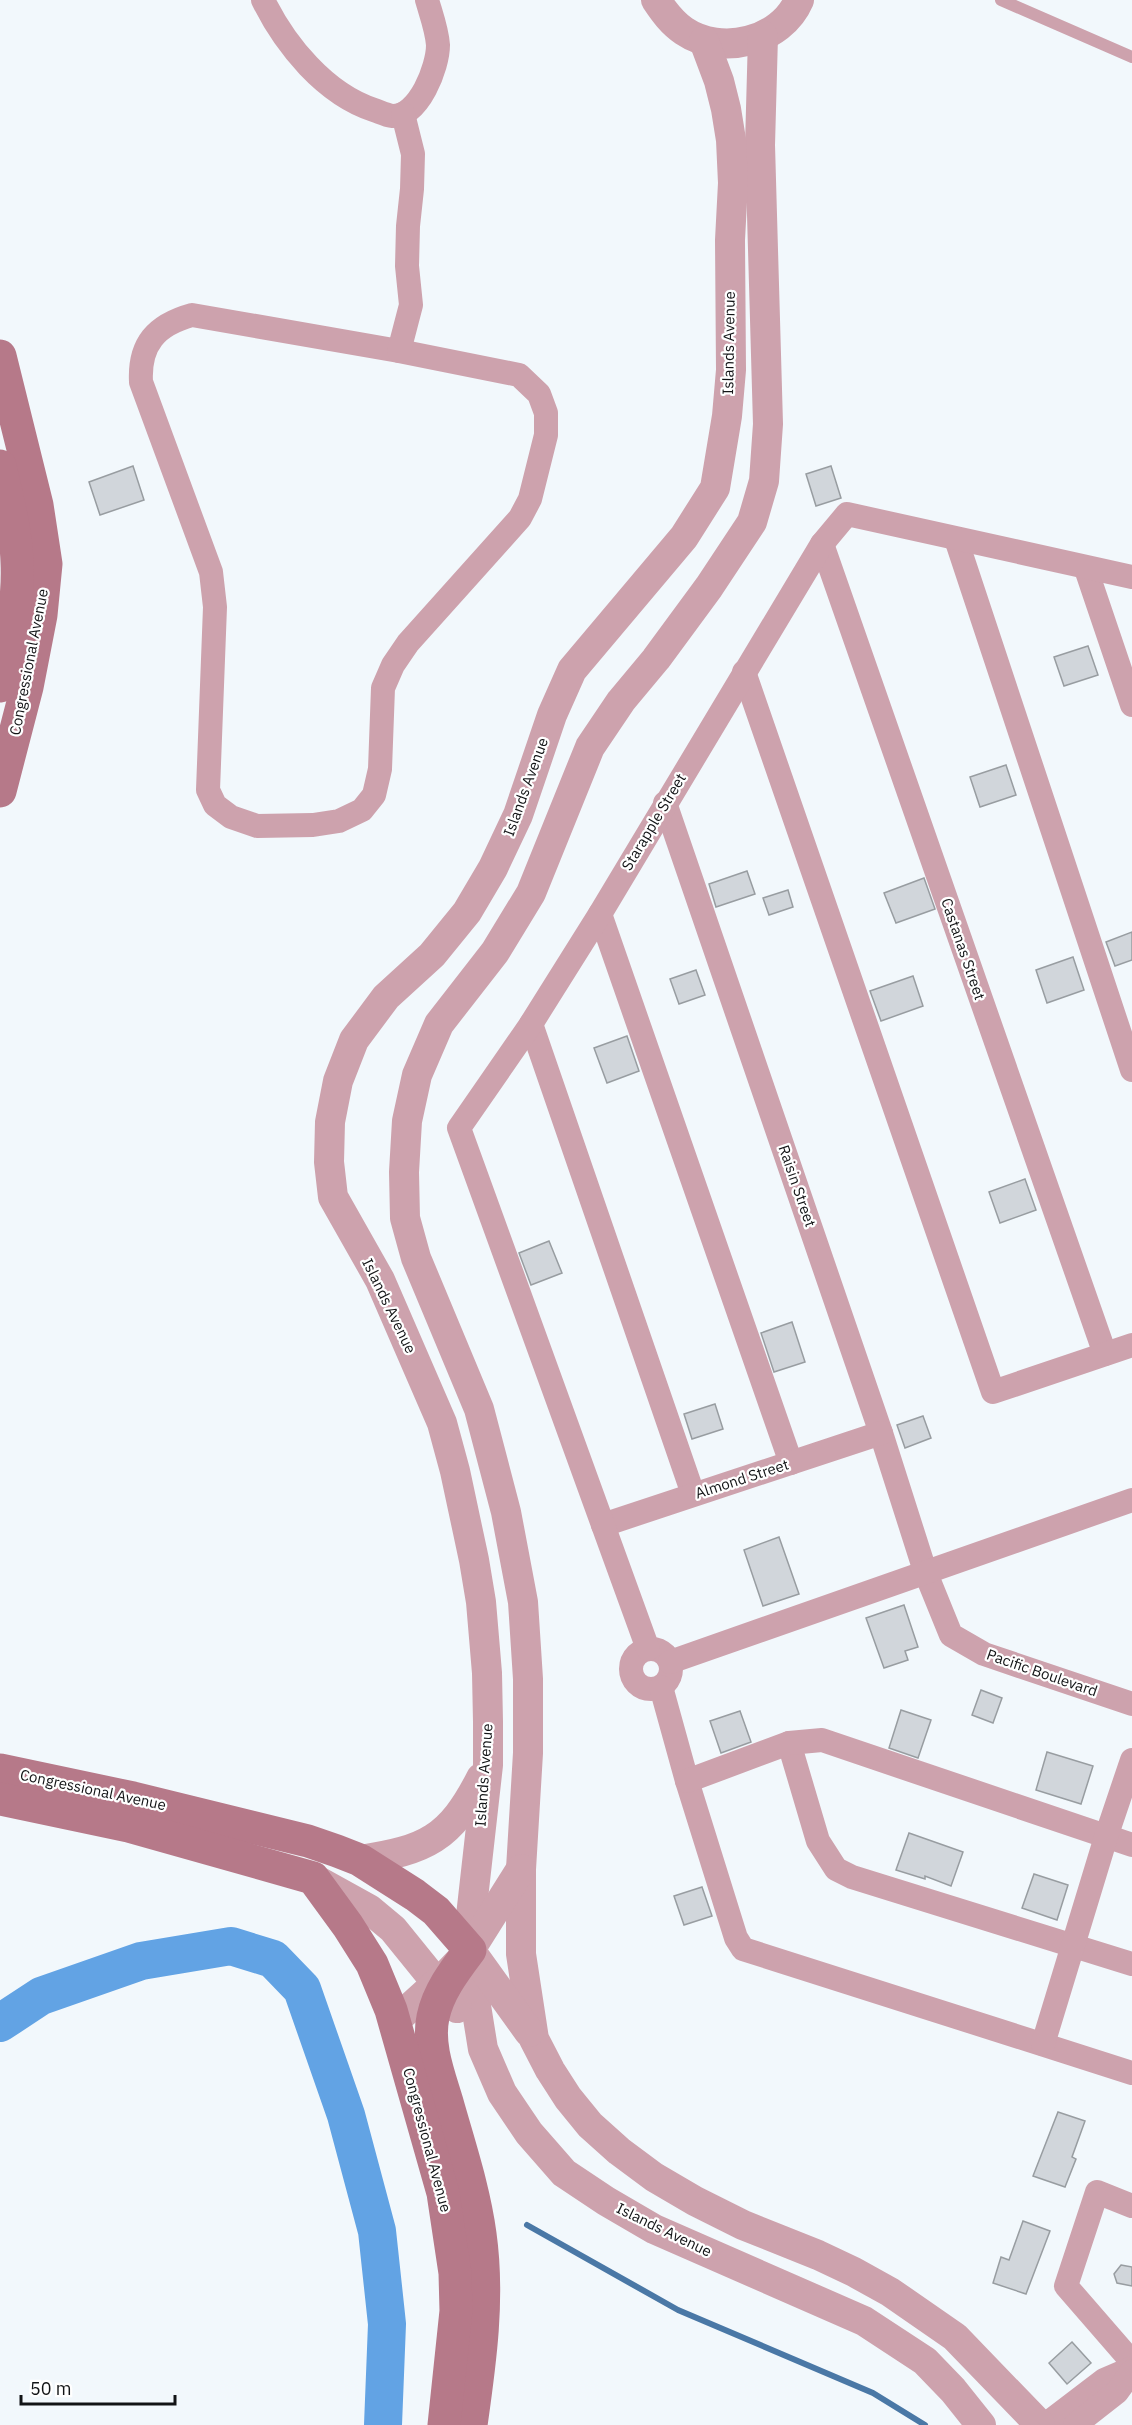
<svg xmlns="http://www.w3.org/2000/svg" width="1132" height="2425" font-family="'IBM Plex Sans',sans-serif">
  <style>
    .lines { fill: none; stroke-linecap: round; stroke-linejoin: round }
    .stream { stroke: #4a78a6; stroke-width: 6 }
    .river { stroke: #62a3e4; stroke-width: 38 }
    .building { fill: #d1d6db; stroke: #989da1; stroke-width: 1.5 }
    .service { stroke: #cda2ad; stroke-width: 12 }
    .minor { stroke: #cda2ad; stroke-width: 24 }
    .tertiary { stroke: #cda2ad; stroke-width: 30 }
    .secondary { stroke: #b67989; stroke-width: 33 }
    .labels { text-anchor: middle; stroke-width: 4.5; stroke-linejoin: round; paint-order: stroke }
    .street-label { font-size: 15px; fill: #121416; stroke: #fff }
  </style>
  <rect width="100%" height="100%" fill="#f2f8fc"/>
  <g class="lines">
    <!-- stream -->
    <polyline class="stream" points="527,2225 678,2310 873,2393 925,2425"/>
    <!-- river -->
    <polyline class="river" points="0,2023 41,1996 141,1961 231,1946 273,1959 302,1989 346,2115 377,2231 387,2324 383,2425"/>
  </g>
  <!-- building -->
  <g class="building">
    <polygon points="133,466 144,500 100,515 89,482"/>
    <polygon points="831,466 841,498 816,506 806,474"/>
    <polygon points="1088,646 1098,675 1064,686 1054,657"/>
    <polygon points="1006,765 1016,795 980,807 970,777"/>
    <polygon points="747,871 755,894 716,907 709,884"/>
    <polygon points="924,878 935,909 896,923 884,893"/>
    <polygon points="788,890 793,907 769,915 763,898"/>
    <polygon points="1132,932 1132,960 1115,966 1106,942"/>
    <polygon points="1073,957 1084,990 1047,1003 1036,970"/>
    <polygon points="696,970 705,995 679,1004 670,979"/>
    <polygon points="913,976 923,1006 881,1021 870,991"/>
    <polygon points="627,1036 639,1071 607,1083 594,1048"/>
    <polygon points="1025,1179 1036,1210 1000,1223 989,1192"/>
    <polygon points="549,1241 562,1273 531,1285 519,1253"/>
    <polygon points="792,1322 805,1362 774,1372 761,1333"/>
    <polygon points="715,1404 723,1429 692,1439 684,1414"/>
    <polygon points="923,1416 931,1438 905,1448 897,1425"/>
    <polygon points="779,1537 799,1594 763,1606 744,1550"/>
    <polygon points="904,1605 918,1647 905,1651 908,1660 884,1668 866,1618"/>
    <polygon points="981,1690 1002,1698 993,1723 972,1715"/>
    <polygon points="901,1710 931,1720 918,1758 889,1748"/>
    <polygon points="740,1711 751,1742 721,1753 710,1721"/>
    <polygon points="1047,1752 1093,1766 1081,1804 1036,1790"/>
    <polygon points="909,1833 963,1852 951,1886 925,1876 925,1879 896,1870"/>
    <polygon points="1034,1874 1068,1885 1057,1920 1022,1908"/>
    <polygon points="702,1887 712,1916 684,1925 674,1896"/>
    <polygon points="1058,2112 1085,2121 1072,2157 1076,2159 1065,2187 1033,2176"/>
    <polygon points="1023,2221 1050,2231 1026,2294 993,2283 1001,2257 1009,2260"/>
    <polygon points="1121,2265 1132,2267 1132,2286 1117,2283 1114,2274"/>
    <polygon points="1072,2342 1091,2363 1067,2384 1049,2363"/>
  </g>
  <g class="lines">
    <!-- service -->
    <polyline class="service" points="1001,0 1132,57"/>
    <!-- minor -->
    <g class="minor">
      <path d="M 263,0 C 285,45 325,94 374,110 C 380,112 386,115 392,116 C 419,117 438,67 438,45 C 437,30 431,14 427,0"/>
      <path d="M 192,315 L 399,351 L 519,375 L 539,394 L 546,413 L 546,435 L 530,499 L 520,518 L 408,643 L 393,665 L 383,688 L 380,769 L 374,795 L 362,810 L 339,821 L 313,825 L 257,826 L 231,817 L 215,805 L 208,790 L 215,607 L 211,572 L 141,382 C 139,344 156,325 192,315 Z"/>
      <polyline points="399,351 411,305 407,266 408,226 412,189 413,154 403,114"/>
      <polyline points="956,539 1132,1070"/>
      <polyline points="822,544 1105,1354"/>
      <polyline points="1086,569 1132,705"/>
      <polyline points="744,672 993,1392 1132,1345"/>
      <polyline points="665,803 881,1433 925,1571 951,1635 984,1654 1132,1704"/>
      <polyline points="600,914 791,1463"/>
      <polyline points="531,1024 693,1494"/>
      <polyline points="603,1525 881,1433"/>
      <circle cx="651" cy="1669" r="20"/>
      <polyline points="648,1649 459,1128 531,1024 600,914 822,544 847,514 1132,577"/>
      <polyline points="670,1662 1132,1500"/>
      <polyline points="661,1687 687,1781 736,1938 743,1949 1132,2073"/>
      <polyline points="789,1743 818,1841 836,1869 852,1877 1132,1964"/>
      <polyline points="687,1781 789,1743 822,1740 1132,1845"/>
      <polyline points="1043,2044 1106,1837 1132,1760"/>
      <polyline points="1132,2206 1097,2192 1066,2286 1132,2362"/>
      <polyline points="1045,2425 1104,2380 1132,2368"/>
      <polyline points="1075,2425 1117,2392 1132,2371"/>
    </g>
    <!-- tertiary -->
    <g class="tertiary">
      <path d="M 656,0 C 664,12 672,23 684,31 C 721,56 781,42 799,0"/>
      <polyline points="763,36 760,145 768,424 764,481 752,522 709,587 656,659 621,701 590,747 531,893 495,952 439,1024 417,1075 407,1121 404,1172 405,1218 416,1258 479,1409 506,1512 523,1602 528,1679 528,1753 521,1869 521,1954 534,2039 550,2070 568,2098 590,2125 619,2151 654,2177 695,2201 743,2225 818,2255 854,2272 890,2292 955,2337 1040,2425"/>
      <polyline points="704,41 719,81 726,109 731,140 733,183 730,240 731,370 727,416 715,488 684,537 572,670 552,715 518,815 493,868 467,912 432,955 386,997 354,1040 338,1081 330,1122 329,1162 333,1197 380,1280 442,1423 455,1471 474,1560 481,1602 487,1673 488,1722 488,1765 471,1916 472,1981 483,2049 502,2093 529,2133 564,2173 606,2201 654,2229 864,2321 925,2361 953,2390 981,2425"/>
      <path d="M 360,1860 C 426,1850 450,1839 481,1778"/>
      <polyline points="313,1878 369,1909 393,1929 457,2008"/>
      <polyline points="470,1950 529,2032"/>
      <polyline points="395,2021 449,1972 470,1950 521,1869"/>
    </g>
    <!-- secondary -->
    <g class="secondary">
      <polyline points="0,356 37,505 46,564 41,615 27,687 0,791"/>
      <path d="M 0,466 C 7,498 16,530 17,562 C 19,604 9,646 0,686"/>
      <path d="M 0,1770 L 133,1798 L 308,1841 L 337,1851 L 360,1860 L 415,1895 L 436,1911 L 470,1950 C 455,1970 438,1992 433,2017 C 427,2045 439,2075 447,2102 C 459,2145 474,2189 480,2234 C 489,2298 480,2362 471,2425"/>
      <polyline points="0,1799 129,1826 313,1878 348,1926 372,1964 391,2010 443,2193 455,2273 456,2311 444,2425"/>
    </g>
  </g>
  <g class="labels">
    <!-- street labels -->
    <g class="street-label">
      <text transform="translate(729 343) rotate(-89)" y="5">Islands Avenue</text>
      <text transform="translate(29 662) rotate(-79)" y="5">Congressional Avenue</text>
      <text transform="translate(526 787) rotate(-70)" y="5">Islands Avenue</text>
      <text transform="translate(654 822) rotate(-59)" y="5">Starapple Street</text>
      <text transform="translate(963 949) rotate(71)" y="5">Castanas Street</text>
      <text transform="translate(797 1186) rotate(71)" y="5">Raisin Street</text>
      <text transform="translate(389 1306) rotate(64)" y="5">Islands Avenue</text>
      <text transform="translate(742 1479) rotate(-18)" y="5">Almond Street</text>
      <text transform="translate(1042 1673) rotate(19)" y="5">Pacific Boulevard</text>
      <text transform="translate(484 1775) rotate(-86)" y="5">Islands Avenue</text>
      <text transform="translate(93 1790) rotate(12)" y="5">Congressional Avenue</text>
      <text transform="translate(427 2140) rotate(75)" y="5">Congressional Avenue</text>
      <text transform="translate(664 2230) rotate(26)" y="5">Islands Avenue</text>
    </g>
  </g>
  <!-- scale -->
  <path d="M21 2395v9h154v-9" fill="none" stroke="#121416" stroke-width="3"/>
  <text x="30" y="2395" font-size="18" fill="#121416" stroke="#ffffff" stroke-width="4.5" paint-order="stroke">50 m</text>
</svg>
